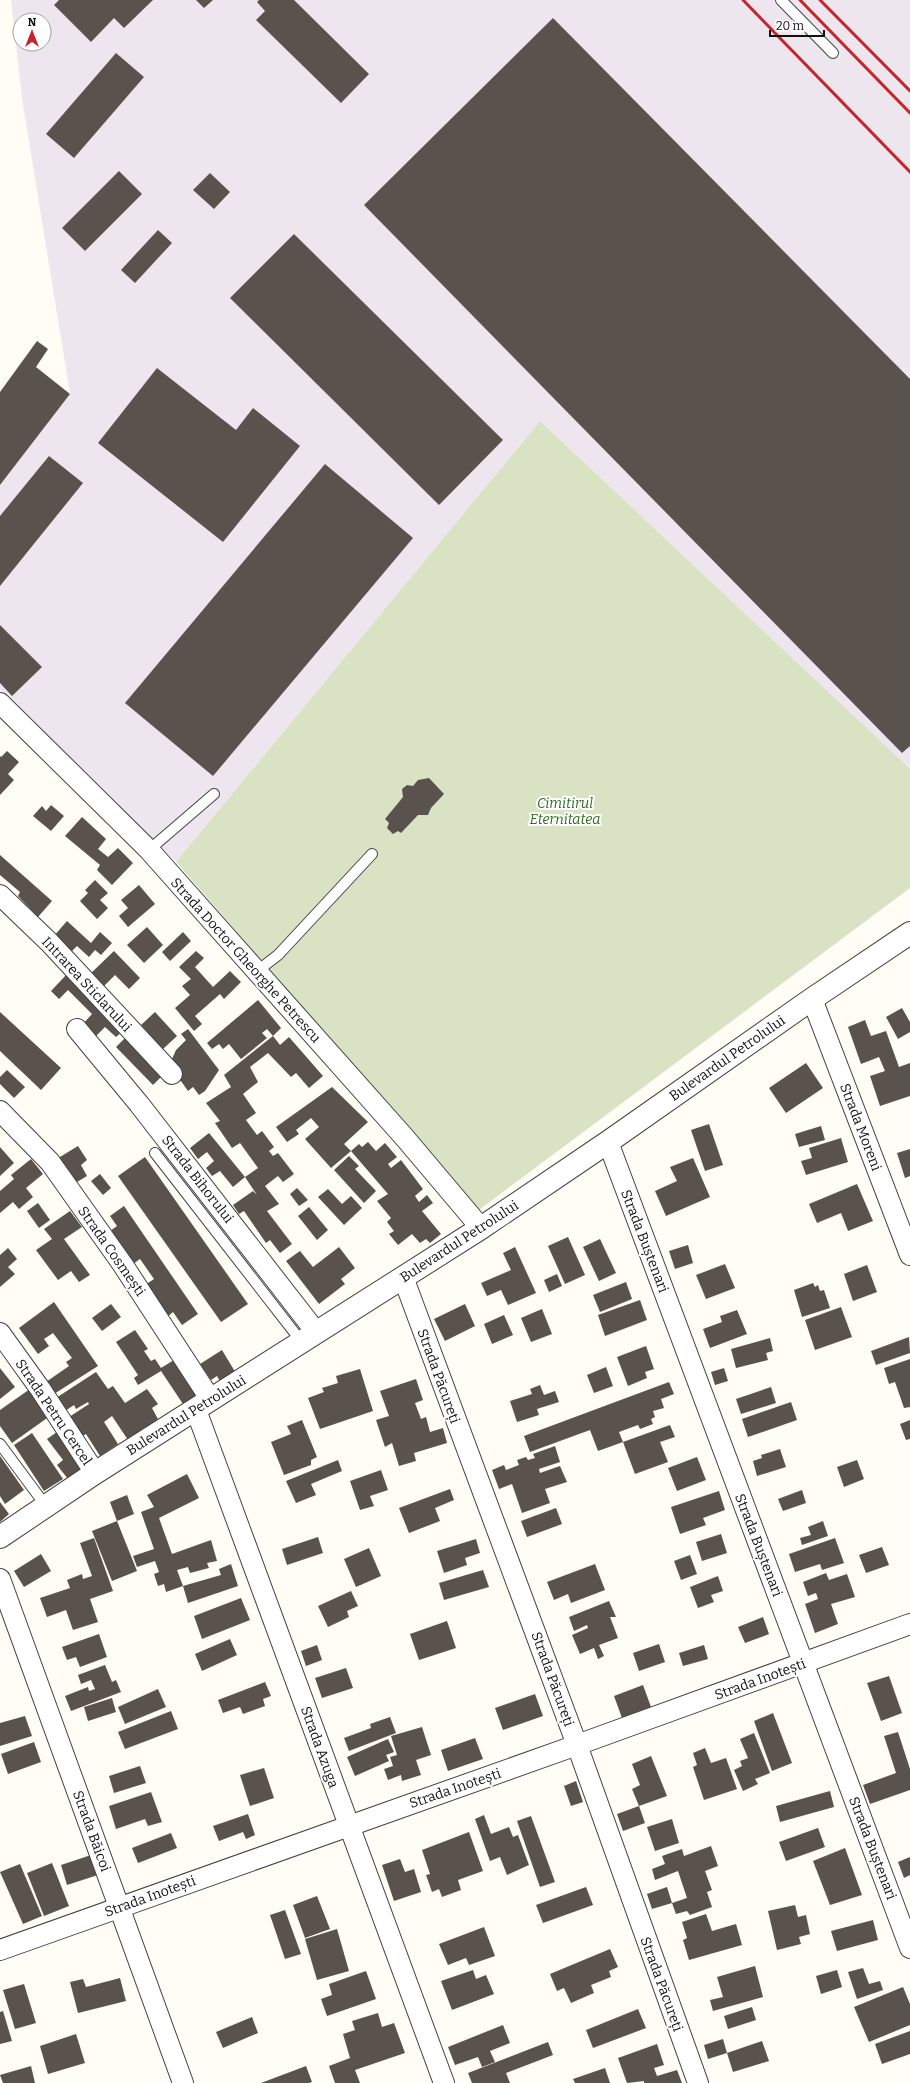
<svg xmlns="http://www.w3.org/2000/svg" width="910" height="2083" font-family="Bitter,serif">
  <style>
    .industrial { fill: #eee6ef; fill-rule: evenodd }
    .cemetery { fill: #d9e3c4 }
    .building { fill: #5a524d }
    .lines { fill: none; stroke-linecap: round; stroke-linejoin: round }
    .service-casing { stroke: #444; stroke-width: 12 }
    .minor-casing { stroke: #444; stroke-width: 22 }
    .tertiary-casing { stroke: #444; stroke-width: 24 }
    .service { stroke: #fff; stroke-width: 10 }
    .minor { stroke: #fff; stroke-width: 20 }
    .tertiary { stroke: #fff; stroke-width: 22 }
    .rail { stroke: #c4262e; stroke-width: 3 }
    .labels { text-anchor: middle; stroke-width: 4; stroke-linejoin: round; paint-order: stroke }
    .park-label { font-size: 14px; font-style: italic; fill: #2f6b1f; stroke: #fff }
    .street-label { font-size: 14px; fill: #111; stroke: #fff }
  </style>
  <rect width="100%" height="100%" fill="#fffdf5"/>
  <!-- industrial -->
  <path class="industrial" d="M 11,0 L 910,0 L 910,770 L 540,421 L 176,862 L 0,690 L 0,485 L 70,394 L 22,98 ZM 20,20 L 44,20 L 44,44 L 20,44 Z"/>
  <!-- cemetery -->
  <polygon class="cemetery" points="540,421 910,769 910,888 479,1210 176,862"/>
  <!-- building -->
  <g class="building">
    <polygon points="59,0 153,0 124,28 114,18 91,42 54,5"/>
    <polygon points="196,0 213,0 204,8"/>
    <polygon points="259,0 294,0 369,74 341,103 256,20 265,11 257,2"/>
    <polygon points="553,18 910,379 910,746 902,753 364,205"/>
    <polygon points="116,53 144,77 74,158 46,134"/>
    <polygon points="119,171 142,194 85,251 62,228"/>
    <polygon points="210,173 230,192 214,209 193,190"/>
    <polygon points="158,230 172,243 135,283 121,270"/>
    <polygon points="294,234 503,440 439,505 230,298"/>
    <polygon points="37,341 48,349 36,367 70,394 0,485 0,392"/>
    <polygon points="157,368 236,430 253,408 300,446 223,542 98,443"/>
    <polygon points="49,456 83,483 0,586 0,516"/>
    <polygon points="325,464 413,538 213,776 125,703"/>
    <polygon points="0,625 42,667 12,696 0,683"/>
    <polygon points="7,751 19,762 8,774 14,780 0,795 0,756 1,757"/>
    <polygon points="429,778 444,794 431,808 428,815 418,815 401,833 398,831 393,834 387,828 389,823 385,819 403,797 402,789 407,785 413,786 418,780"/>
    <polygon points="51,805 64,816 51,831 33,816 42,806 46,811"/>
    <polygon points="82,817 106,839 98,849 108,857 118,848 133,863 112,885 97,870 100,865 65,836"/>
    <polygon points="0,855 52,901 38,917 18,896 20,892 0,875"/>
    <polygon points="95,880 108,893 100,900 108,908 97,919 80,901 88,893 85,890"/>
    <polygon points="139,885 155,904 128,927 119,916 128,908 121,900"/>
    <polygon points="67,921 91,943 100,932 112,943 101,955 95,950 89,957 77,946 71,952 54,936"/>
    <polygon points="147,927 163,945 144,963 127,945"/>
    <polygon points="183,932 191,941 170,961 162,952"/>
    <polygon points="114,951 140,978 129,989 115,975 101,989 88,976"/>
    <polygon points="196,951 204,958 195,967 213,987 230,971 241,982 224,999 220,994 195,1016 202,1024 194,1031 175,1008 190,995 182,986 191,979 179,967"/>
    <polygon points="67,974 123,1031 116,1037 105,1027 95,1037 83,1024 92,1014 68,990 59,999 51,991"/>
    <polygon points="258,1000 281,1028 273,1036 267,1029 262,1033 267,1038 241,1059 229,1044 223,1049 219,1044 212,1049 207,1043"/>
    <polygon points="902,1008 910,1022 910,1032 898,1039 886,1017"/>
    <polygon points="0,1012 61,1068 41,1090 0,1051"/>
    <polygon points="155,1012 177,1036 163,1049 141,1025"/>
    <polygon points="865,1020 871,1036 886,1031 899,1067 910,1063 910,1096 880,1106 870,1076 885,1071 879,1057 861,1064 848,1027"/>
    <polygon points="188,1029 219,1070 205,1091 199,1095 193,1087 188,1091 176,1074 181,1069 172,1059 176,1050 186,1040 181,1034"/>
    <polygon points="127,1036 164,1074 153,1085 116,1047"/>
    <polygon points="273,1036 280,1045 289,1037 323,1076 309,1088 296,1073 291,1077 268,1053 250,1067 258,1082 243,1094 256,1113 246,1120 257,1135 262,1131 274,1147 269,1151 273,1156 278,1153 294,1174 283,1182 278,1176 265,1186 279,1204 267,1211 292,1244 280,1253 270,1240 266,1243 244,1211 239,1214 233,1205 253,1191 257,1195 245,1177 258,1168 240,1143 232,1148 215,1123 220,1121 206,1103 231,1087 224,1075"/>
    <polygon points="806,1063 823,1088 786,1113 769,1088"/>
    <polygon points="7,1070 25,1087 14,1098 0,1084 0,1077"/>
    <polygon points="332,1087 368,1122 344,1144 351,1151 331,1168 305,1139 319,1127 311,1118 296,1130 299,1134 287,1142 276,1127"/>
    <polygon points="709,1124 723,1165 705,1171 691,1130"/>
    <polygon points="821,1126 825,1140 799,1147 795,1134"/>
    <polygon points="209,1133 245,1177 233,1187 220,1171 212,1176 206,1168 214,1161 207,1152 198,1159 190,1148"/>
    <polygon points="841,1138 848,1162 806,1175 801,1161 812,1158 809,1148"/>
    <polygon points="368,1142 376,1151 385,1143 397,1157 388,1164 391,1168 401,1160 423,1189 415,1196 419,1202 427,1195 433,1203 422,1211 441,1234 430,1243 426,1239 420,1243 412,1234 398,1245 389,1234 394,1231 387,1222 391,1218 377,1201 388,1194 351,1151 359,1144 362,1147"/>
    <polygon points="78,1146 87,1160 81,1165 87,1176 77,1182 70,1172 65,1175 55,1160"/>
    <polygon points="0,1147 14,1163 0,1176"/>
    <polygon points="910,1149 910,1176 905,1178 897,1153"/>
    <polygon points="349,1156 359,1166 355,1169 376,1191 364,1203 334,1170"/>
    <polygon points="145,1157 248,1304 221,1322 118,1176"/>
    <polygon points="693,1158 710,1197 666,1216 655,1191 677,1181 670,1167"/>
    <polygon points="31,1159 43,1174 26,1188 33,1197 19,1209 13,1202 0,1213 0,1191 14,1179 11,1175"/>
    <polygon points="100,1174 111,1188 103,1195 91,1181"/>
    <polygon points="857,1184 873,1221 848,1231 841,1213 817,1223 809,1204"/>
    <polygon points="297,1188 308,1200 299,1206 290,1194"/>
    <polygon points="328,1189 342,1204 351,1196 362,1208 344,1225 318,1197"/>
    <polygon points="38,1203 50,1220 39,1228 27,1211"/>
    <polygon points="124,1206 198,1314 182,1325 173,1312 167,1317 145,1285 154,1279 140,1259 133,1264 110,1231 117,1226 110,1216"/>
    <polygon points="309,1207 328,1230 317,1240 298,1216"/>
    <polygon points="70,1211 82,1227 64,1239 90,1275 79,1282 71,1271 58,1280 36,1250 52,1239 44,1229"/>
    <polygon points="568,1237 585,1275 565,1284 548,1246"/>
    <polygon points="600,1239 616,1273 599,1281 583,1247"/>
    <polygon points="688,1245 693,1263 675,1269 669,1251"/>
    <polygon points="339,1247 355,1268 341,1279 345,1284 319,1304 286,1261 300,1251 313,1267"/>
    <polygon points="515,1247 536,1293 508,1305 501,1290 487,1296 481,1283 511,1270 503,1253"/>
    <polygon points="8,1248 17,1259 8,1267 15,1274 0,1287 0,1255"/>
    <polygon points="725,1264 735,1288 706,1299 696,1275"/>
    <polygon points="867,1265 877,1292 853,1301 844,1274"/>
    <polygon points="557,1274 562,1286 549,1292 544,1280"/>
    <polygon points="626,1282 632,1299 600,1312 593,1295"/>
    <polygon points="813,1283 815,1287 818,1285 820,1291 824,1290 830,1308 802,1317 794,1290"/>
    <polygon points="640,1300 647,1320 605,1336 598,1315"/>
    <polygon points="54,1302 98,1366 54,1394 46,1382 69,1366 66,1362 72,1358 53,1333 44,1339 49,1346 38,1354 19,1328"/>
    <polygon points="111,1304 121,1317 102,1331 92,1318"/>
    <polygon points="465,1304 475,1326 445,1341 434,1319"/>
    <polygon points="841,1307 852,1337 815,1350 805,1320"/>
    <polygon points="542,1309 552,1334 531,1342 521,1318"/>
    <polygon points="737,1310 747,1334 710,1348 703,1329 722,1322 720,1316"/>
    <polygon points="504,1315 513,1335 492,1344 484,1324"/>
    <polygon points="135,1330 148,1349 144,1351 151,1361 155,1359 161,1368 174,1360 199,1397 185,1407 161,1371 138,1385 134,1378 138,1375 116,1342"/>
    <polygon points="909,1337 910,1353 876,1365 871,1351"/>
    <polygon points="770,1338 773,1351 766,1353 768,1360 736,1368 731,1349"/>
    <polygon points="646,1346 654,1369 645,1372 647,1378 628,1386 617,1357"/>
    <polygon points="222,1350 237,1375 222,1385 217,1376 211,1380 200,1364"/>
    <polygon points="910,1359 910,1407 904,1408 895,1382 889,1384 884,1368"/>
    <polygon points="606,1367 613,1386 594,1393 587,1375"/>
    <polygon points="0,1368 15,1387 0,1399"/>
    <polygon points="724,1368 728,1381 715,1385 711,1372"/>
    <polygon points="360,1369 373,1411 320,1429 308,1398 324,1392 322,1388 338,1383 336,1376"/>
    <polygon points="96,1372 108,1389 113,1386 125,1403 147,1389 158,1404 152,1408 159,1421 142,1429 147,1437 132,1446 112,1416 104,1422 118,1444 100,1456 86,1434 79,1438 66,1419 89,1404 88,1402 76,1409 74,1405 65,1411 56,1398"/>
    <polygon points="416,1379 423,1400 415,1403 421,1419 426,1417 430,1432 443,1428 447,1443 414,1453 416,1461 399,1466 392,1443 385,1447 376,1420 389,1416 380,1391"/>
    <polygon points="669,1382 674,1394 661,1399 664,1408 653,1411 655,1417 651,1419 653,1424 640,1429 638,1425 619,1432 623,1442 598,1451 590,1430 530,1452 524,1436"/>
    <polygon points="540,1385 544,1395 555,1391 559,1402 537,1409 539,1415 517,1422 510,1401 532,1394 530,1389"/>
    <polygon points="771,1387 776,1403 741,1414 736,1399"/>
    <polygon points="30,1389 50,1416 12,1443 0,1426 0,1410"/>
    <polygon points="791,1402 797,1420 748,1437 742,1419"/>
    <polygon points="302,1420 317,1457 311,1460 311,1465 284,1475 271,1442 291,1434 287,1426"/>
    <polygon points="910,1420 910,1439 906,1440 900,1424"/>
    <polygon points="670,1425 675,1437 660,1442 668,1462 635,1474 623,1442"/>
    <polygon points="57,1432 83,1468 68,1479 57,1465 63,1460 47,1439"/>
    <polygon points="32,1433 63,1479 44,1491 14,1445"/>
    <polygon points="555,1446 560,1462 539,1469 540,1473 560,1466 567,1482 545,1489 550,1503 522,1513 512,1484 499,1489 492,1470 504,1465 506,1470 519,1465 517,1460 526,1457 528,1460 535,1458 533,1454"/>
    <polygon points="780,1449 786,1467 757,1476 753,1461 762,1458 761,1455"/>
    <polygon points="0,1456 24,1490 5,1504 0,1496"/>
    <polygon points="697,1457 706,1480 677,1491 668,1468"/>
    <polygon points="338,1460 342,1471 311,1484 316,1495 296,1503 286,1481"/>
    <polygon points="857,1460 864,1479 844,1487 837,1467"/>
    <polygon points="381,1470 388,1490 370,1496 374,1506 360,1510 350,1481"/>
    <polygon points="187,1474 199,1498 159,1518 172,1554 211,1540 217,1561 207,1563 209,1568 190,1573 188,1567 177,1570 183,1586 166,1592 164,1584 158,1586 154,1574 159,1572 155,1561 137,1567 133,1556 154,1549 141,1512 154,1507 147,1495"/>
    <polygon points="450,1489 454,1500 435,1508 440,1521 409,1533 399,1508"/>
    <polygon points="802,1490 806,1503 783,1511 778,1499"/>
    <polygon points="719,1491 725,1510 703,1518 706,1525 680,1534 671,1507"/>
    <polygon points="127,1495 134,1514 117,1521 110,1502"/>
    <polygon points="0,1502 9,1514 0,1522"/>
    <polygon points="556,1508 562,1524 527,1537 521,1521"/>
    <polygon points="117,1521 137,1571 112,1581 92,1531"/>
    <polygon points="823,1521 828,1536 802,1545 800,1538 811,1535 808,1527"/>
    <polygon points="721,1534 727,1553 702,1561 696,1542"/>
    <polygon points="318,1537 323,1553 287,1565 282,1549"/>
    <polygon points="94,1538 113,1591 90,1599 98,1622 73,1630 66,1610 47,1617 40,1598 70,1588 67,1580 82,1574 83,1579 92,1576 80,1543"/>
    <polygon points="835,1538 844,1563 822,1570 820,1564 795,1572 789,1554"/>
    <polygon points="476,1539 480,1553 465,1558 467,1565 444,1573 437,1551"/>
    <polygon points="882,1547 889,1565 866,1573 859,1555"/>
    <polygon points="369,1548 381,1576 356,1587 344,1559"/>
    <polygon points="41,1554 51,1571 24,1587 14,1571"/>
    <polygon points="690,1555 697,1574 681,1580 674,1561"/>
    <polygon points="231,1564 238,1586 188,1603 183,1586 221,1575 219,1569"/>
    <polygon points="595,1564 605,1590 571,1603 568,1594 554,1600 547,1582"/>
    <polygon points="483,1570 489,1587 444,1600 439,1583"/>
    <polygon points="826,1573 829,1580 847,1574 855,1597 831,1604 838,1624 815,1633 805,1604 818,1599 816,1593 808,1596 803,1582"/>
    <polygon points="718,1576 723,1591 711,1595 714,1602 698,1608 690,1587"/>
    <polygon points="351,1591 358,1606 347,1611 349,1617 328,1627 318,1606"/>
    <polygon points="241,1598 250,1620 202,1639 194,1616"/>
    <polygon points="609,1601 616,1617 610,1617 618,1638 599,1645 604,1656 598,1659 594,1648 580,1654 572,1635 588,1628 587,1625 574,1631 569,1617"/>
    <polygon points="763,1617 769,1634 745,1643 738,1627"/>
    <polygon points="447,1621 456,1648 419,1660 410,1634"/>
    <polygon points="99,1634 107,1657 80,1667 76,1657 67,1660 62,1647"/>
    <polygon points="230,1639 237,1655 202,1671 195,1654"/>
    <polygon points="659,1644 665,1662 639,1671 633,1653"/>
    <polygon points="317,1645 322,1660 306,1666 301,1651"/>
    <polygon points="704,1645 708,1659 683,1666 679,1653"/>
    <polygon points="105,1665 112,1682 116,1680 121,1692 71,1711 65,1696 88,1687 89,1691 95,1689 91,1680 81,1684 78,1675"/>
    <polygon points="346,1668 353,1688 322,1698 315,1678"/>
    <polygon points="889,1676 902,1713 881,1721 867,1683"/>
    <polygon points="265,1682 271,1696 263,1699 265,1706 243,1714 240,1707 223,1713 218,1700"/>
    <polygon points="643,1685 651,1707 622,1718 614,1696"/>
    <polygon points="158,1689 166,1707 125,1724 118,1707"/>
    <polygon points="535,1694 543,1716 503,1730 495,1708"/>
    <polygon points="112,1698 116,1712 88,1721 84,1707"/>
    <polygon points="171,1711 178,1729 125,1749 118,1732"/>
    <polygon points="773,1713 792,1763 772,1771 754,1721"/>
    <polygon points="25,1716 32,1736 0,1746 0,1723"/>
    <polygon points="390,1717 396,1733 349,1751 344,1738 371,1728 370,1724"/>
    <polygon points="422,1727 431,1755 416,1760 421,1775 402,1781 401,1775 388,1780 384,1769 393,1766 390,1757 397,1755 391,1736"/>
    <polygon points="898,1732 910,1769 910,1790 870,1804 863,1785 896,1773 884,1736"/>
    <polygon points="754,1733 770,1773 755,1779 758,1784 743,1791 734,1770 742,1766 740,1761 748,1758 740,1739"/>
    <polygon points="475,1738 483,1759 448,1771 441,1750"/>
    <polygon points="388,1739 394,1752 386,1755 389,1761 355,1776 347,1757"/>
    <polygon points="34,1742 41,1762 8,1774 1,1754"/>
    <polygon points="705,1748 711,1763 726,1758 737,1789 704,1800 693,1767 697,1765 693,1753"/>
    <polygon points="651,1756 667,1796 639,1806 645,1823 623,1831 617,1814 639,1806 632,1789 640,1785 632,1764"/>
    <polygon points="140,1766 146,1783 114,1793 109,1776"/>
    <polygon points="264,1768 274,1798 250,1806 240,1775"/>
    <polygon points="576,1781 583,1802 571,1806 564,1786"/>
    <polygon points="830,1791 834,1807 780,1822 776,1806"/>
    <polygon points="151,1792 162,1822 148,1826 145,1819 116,1829 109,1806"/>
    <polygon points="248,1814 255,1835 246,1839 243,1832 219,1841 213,1826"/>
    <polygon points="484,1815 491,1834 509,1827 513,1837 518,1835 529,1865 507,1875 500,1857 490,1861 475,1819"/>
    <polygon points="531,1816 555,1882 540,1887 517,1821"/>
    <polygon points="672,1819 679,1843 655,1851 647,1827"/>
    <polygon points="818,1828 825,1847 786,1861 779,1842"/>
    <polygon points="469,1832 483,1871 458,1880 461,1890 442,1897 439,1889 432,1892 426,1875 430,1874 422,1850"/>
    <polygon points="171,1833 177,1848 138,1863 132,1848"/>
    <polygon points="711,1846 718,1866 705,1871 712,1890 707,1892 712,1907 690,1915 687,1911 676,1914 672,1903 687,1898 678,1871 655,1880 652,1869 665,1864 662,1856 682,1849 684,1856"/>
    <polygon points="845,1848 862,1895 830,1905 813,1861"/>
    <polygon points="94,1854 101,1874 67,1885 61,1865"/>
    <polygon points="910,1857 910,1875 904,1878 898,1862"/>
    <polygon points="400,1859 405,1872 414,1869 421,1892 394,1901 382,1865"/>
    <polygon points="52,1863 69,1906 44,1916 27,1873"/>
    <polygon points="20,1864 42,1916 23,1924 0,1872"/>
    <polygon points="586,1887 593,1905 543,1923 536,1905"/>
    <polygon points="667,1887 672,1903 652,1909 647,1894"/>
    <polygon points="317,1896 330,1929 305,1938 293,1905"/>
    <polygon points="795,1905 798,1917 806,1915 810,1934 799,1937 801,1944 777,1950 768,1911"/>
    <polygon points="285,1910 301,1954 285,1959 270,1915"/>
    <polygon points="706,1914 712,1931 736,1924 742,1945 689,1960 683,1940 687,1938 682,1922"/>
    <polygon points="873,1920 878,1940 837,1951 831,1931"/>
    <polygon points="484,1927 495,1956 469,1965 466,1958 448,1965 439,1944"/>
    <polygon points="337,1929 349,1971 317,1980 305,1939"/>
    <polygon points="610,1949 618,1967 609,1971 611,1977 591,1985 594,1993 571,2003 564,1988 557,1991 550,1974"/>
    <polygon points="755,1966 763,1997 713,2011 710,2000 723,1997 717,1977"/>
    <polygon points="863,1968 869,1984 880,1981 883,1990 857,1999 848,1972"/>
    <polygon points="473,1970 476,1979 486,1975 494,1994 452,2010 441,1981"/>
    <polygon points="837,1970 842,1987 821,1994 816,1976"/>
    <polygon points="366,1971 376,1999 327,2016 321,1999 332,1995 329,1984"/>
    <polygon points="120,1978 126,2001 78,2013 70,1982 83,1979 86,1987"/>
    <polygon points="24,1984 36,2023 15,2029 3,1990"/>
    <polygon points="903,1987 910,2004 910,2025 869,2042 854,2007"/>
    <polygon points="752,2007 756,2020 728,2029 724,2016"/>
    <polygon points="638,2009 646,2028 593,2048 586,2030"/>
    <polygon points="3,2011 12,2041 0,2044 0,2012"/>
    <polygon points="378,2013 382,2027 394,2023 405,2053 355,2070 360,2083 335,2083 329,2066 350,2058 343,2034 355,2030 352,2021"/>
    <polygon points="252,2017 258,2033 223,2048 216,2032"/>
    <polygon points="503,2025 510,2043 490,2051 495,2062 482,2067 478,2057 455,2065 448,2047"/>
    <polygon points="910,2031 910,2054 882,2064 875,2044"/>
    <polygon points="76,2034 85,2063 48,2074 40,2046"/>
    <polygon points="723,2039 727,2053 762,2041 769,2061 733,2072 727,2053 708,2059 704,2045"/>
    <polygon points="548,2042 553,2055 506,2073 510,2083 472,2083 468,2073"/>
    <polygon points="657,2044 664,2065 654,2068 657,2076 677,2070 682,2083 644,2083 644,2081 627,2083 618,2058"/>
    <polygon points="31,2066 35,2083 3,2083 0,2075"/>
    <polygon points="306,2066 312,2082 309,2083 261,2083"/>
    <polygon points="605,2068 610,2083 575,2083 573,2079"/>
  </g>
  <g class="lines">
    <defs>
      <g id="service">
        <polyline points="781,0 833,53"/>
        <polyline points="149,850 214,794"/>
        <polyline points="256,972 278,955 372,854"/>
        <polyline points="155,1153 301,1341"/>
        <polyline points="0,1444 46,1506"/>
      </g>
      <g id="minor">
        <polyline points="0,703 149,850 405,1138 481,1228"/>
        <polyline points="0,895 49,942 172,1074"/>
        <polyline points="812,999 910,1255"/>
        <polyline points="77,1029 139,1104 316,1332"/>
        <polyline points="0,1111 50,1162 123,1265 211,1400"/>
        <polyline points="608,1142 910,1948"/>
        <polyline points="403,1277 577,1745 698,2083"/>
        <polyline points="0,1333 41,1390 95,1473"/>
        <polyline points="196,1410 444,2083"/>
        <polyline points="0,1579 183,2083"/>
        <polyline points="0,1950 577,1745 910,1624"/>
      </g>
      <polyline id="tertiary" points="0,1537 95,1473 481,1228 608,1142 812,999 910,933"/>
    </defs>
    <!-- service casing -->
    <use href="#service" class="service-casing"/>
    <!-- minor casing -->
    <use href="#minor" class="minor-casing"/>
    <!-- tertiary casing -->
    <use href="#tertiary" class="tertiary-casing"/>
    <!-- service -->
    <use href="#service" class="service"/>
    <!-- minor -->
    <use href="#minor" class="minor"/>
    <!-- tertiary -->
    <use href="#tertiary" class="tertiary"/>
    <!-- rail -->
    <g class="rail">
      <polyline points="743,0 910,172"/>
      <polyline points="800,0 910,113"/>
      <polyline points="820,0 910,91"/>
    </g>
  </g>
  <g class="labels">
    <!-- park labels -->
    <g class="park-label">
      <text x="565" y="808">Cimitirul<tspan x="565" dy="16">Eternitatea</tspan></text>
    </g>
    <!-- street labels -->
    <g class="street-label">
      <text transform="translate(246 960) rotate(48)" y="5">Strada Doctor Gheorghe Petrescu</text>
      <text transform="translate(87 984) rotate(47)" y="5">Intrarea Sticlarului</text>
      <text transform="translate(727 1058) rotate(-35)" y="5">Bulevardul Petrolului</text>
      <text transform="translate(861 1127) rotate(69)" y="5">Strada Moreni</text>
      <text transform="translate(198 1179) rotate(52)" y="5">Strada Bihorului</text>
      <text transform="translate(459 1241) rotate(-33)" y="5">Bulevardul Petrolului</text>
      <text transform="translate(645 1241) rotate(69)" y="5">Strada Buștenari</text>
      <text transform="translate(112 1251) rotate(55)" y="5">Strada Cosmești</text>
      <text transform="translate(439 1376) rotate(70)" y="5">Strada Păcureți</text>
      <text transform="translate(54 1412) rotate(56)" y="5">Strada Petru Cercel</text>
      <text transform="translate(186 1415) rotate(-32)" y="5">Bulevardul Petrolului</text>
      <text transform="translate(759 1545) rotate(69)" y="5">Strada Buștenari</text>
      <text transform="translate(553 1679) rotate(70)" y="5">Strada Păcureți</text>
      <text transform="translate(760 1679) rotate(-20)" y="5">Strada Inotești</text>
      <text transform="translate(320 1747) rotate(70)" y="5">Strada Azuga</text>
      <text transform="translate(455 1788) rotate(-19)" y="5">Strada Inotești</text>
      <text transform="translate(92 1831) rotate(70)" y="5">Strada Băicoi</text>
      <text transform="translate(873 1848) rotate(69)" y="5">Strada Buștenari</text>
      <text transform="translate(150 1896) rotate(-20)" y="5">Strada Inotești</text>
      <text transform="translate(662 1984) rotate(70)" y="5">Strada Păcureți</text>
    </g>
  </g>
  <!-- north arrow -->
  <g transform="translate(32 32)"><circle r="19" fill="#ffffff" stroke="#a0a0a0"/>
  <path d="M0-3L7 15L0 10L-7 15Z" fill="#c4262e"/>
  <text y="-6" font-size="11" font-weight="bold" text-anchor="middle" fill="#111111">N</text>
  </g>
  <!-- scale -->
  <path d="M770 30v6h54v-6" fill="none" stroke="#111111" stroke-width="2"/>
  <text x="776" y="30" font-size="12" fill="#111111" stroke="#ffffff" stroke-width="3" paint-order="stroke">20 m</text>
</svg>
